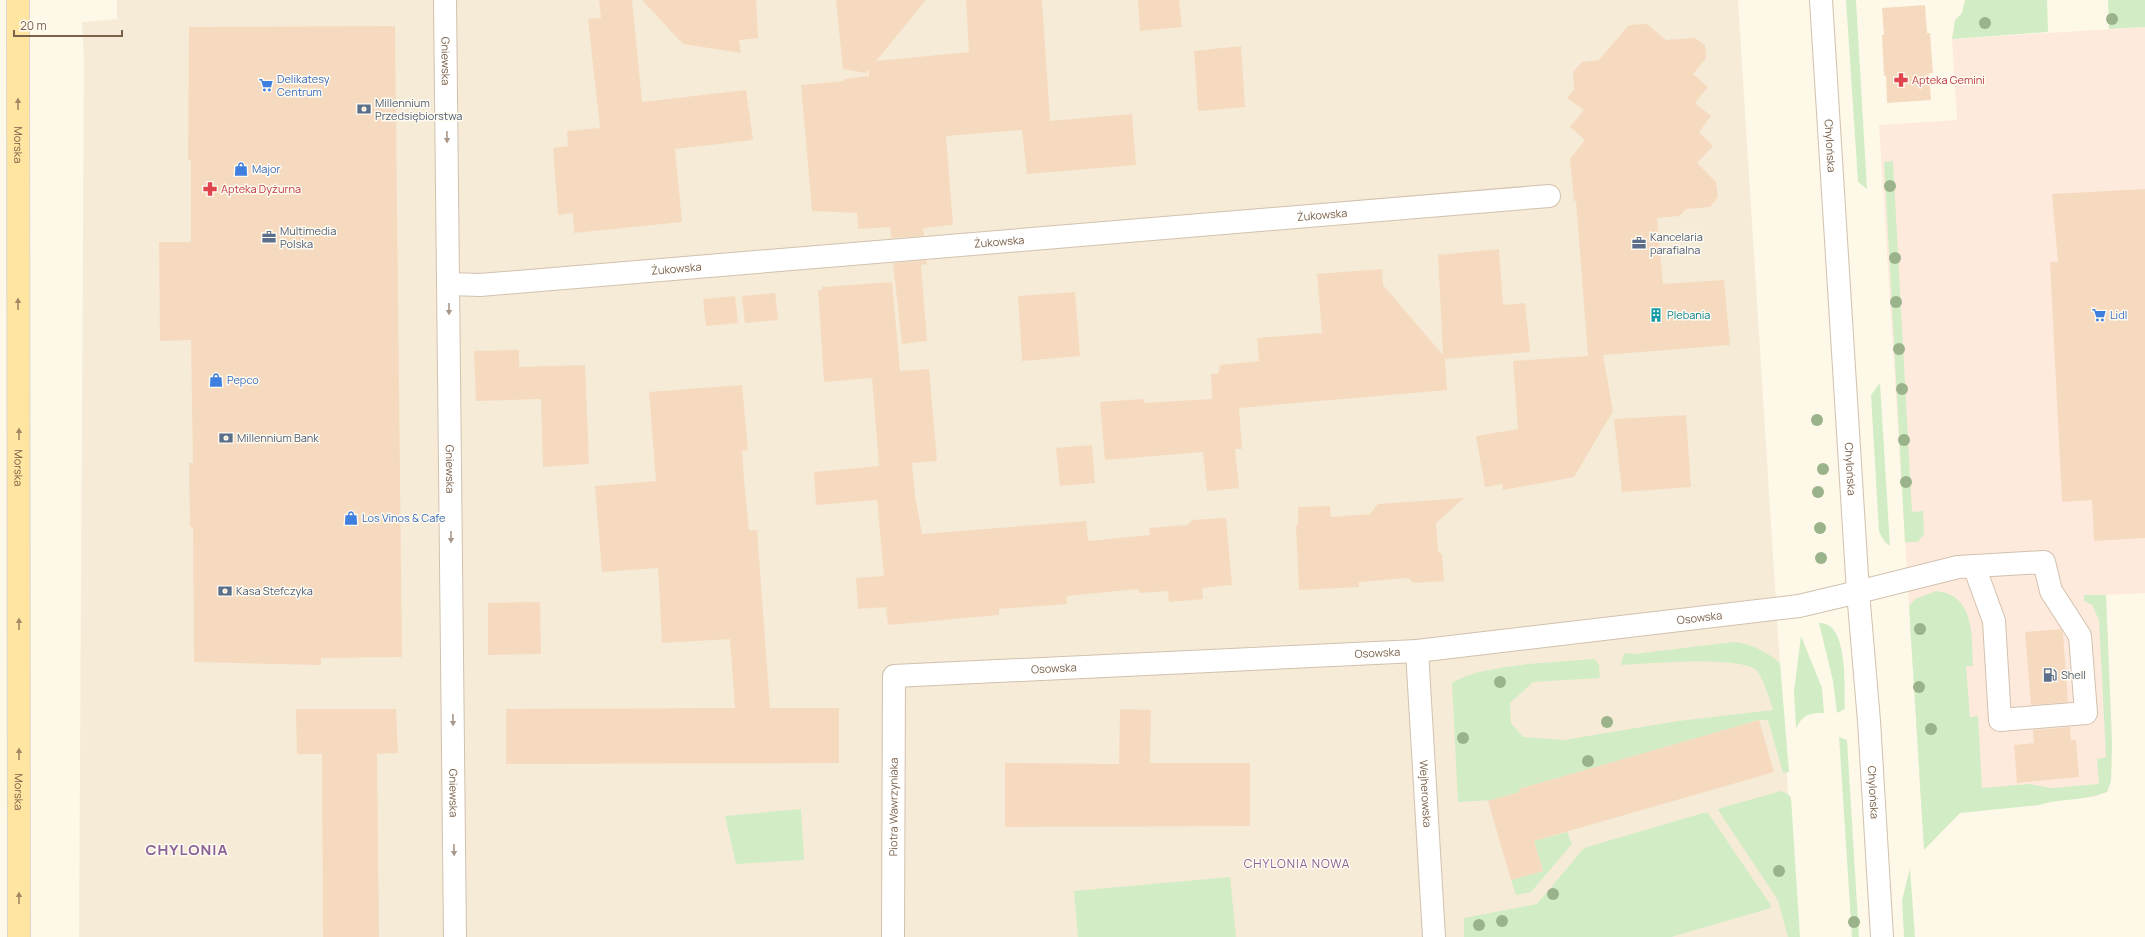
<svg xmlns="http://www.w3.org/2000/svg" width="2145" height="937" font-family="Manrope,sans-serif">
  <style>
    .residential { fill: #f6ebd7 }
    .commercial { fill: #feeadd }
    .green { fill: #d2edc6 }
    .building { fill: #f5dabf }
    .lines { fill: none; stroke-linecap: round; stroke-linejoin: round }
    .service-casing { stroke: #d2c1ad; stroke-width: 24 }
    .minor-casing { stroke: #d2c1ad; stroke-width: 24 }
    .tertiary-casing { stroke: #d2c1ad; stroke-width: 24 }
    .primary-casing { stroke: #ddd6d0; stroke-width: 24 }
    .service { stroke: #fff; stroke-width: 22 }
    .minor { stroke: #fff; stroke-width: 22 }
    .tertiary { stroke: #fff; stroke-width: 22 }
    .primary { stroke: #ffe59f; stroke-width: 22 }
    .tree { fill: #9bb38b }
    .oneway { fill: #a38964 }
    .oneway2 { fill: #a99889 }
    .labels { text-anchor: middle; stroke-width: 3; stroke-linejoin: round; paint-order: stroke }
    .street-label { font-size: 11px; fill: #7b614a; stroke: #fffbf1 }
    .shop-label { font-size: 11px; fill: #366cbe; stroke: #fffbf1; text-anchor: start }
    .health-label { font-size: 11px; fill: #be3a42; stroke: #fffbf1; text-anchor: start }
    .service-label { font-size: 11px; fill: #4e5e75; stroke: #fffbf1; text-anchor: start }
    .culture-label { font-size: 11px; fill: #0d838f; stroke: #fffbf1; text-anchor: start }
    .neighbourhood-label { font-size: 12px; letter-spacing: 1px; fill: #8b6297; stroke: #fffbf1 }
    .district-label { font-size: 15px; font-weight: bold; letter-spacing: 1px; fill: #8b6297; stroke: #fffbf1 }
  </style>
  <rect width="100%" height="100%" fill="#fef8e9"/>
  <!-- residential -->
  <polygon class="residential" points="117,0 1738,0 1797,937 79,937 84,60 82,22 117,19"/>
  <!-- commercial -->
  <polygon class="commercial" points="2145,27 2145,593 2106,595 2112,743 2111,781 2107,792 2094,797 1922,813 1879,125 1957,120 1952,39"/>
  <!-- green -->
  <g class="green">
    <polygon points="1846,0 1856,0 1867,189 1858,182"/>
    <polygon points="1965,0 2047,0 2048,32 1952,39 1955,20 1962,13"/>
    <polygon points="2108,0 2145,0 2145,27 2109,29"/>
    <polygon points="1893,161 1912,512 1923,511 1924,534 1918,542 1905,542 1884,162"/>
    <polygon points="1880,383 1890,546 1885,542 1879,532 1871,395"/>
    <path d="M 1936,591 C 1975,594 1972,637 1973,666 L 1966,666 L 1970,717 L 1978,716 L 1982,788 L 2029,784 L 2052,788 L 2099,784 L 2097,759 L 2106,757 L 2099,620 L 2092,605 L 2084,601 L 2084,595 L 2106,595 L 2112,743 L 2111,781 L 2107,792 C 2085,801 2061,798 2039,805 L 1960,813 L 1924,850 L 1909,606 L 1915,599 Z"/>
    <path d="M 1819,623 C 1849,621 1844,689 1845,709 L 1837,713 L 1833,681 Z"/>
    <path d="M 1801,636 L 1822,688 L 1824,713 C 1809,713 1802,715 1796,729 L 1794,691 Z"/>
    <path d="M 1733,642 C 1750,643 1767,652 1780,663 L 1789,772 L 1783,773 L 1768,720 L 1759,720 L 1519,789 L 1520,792 L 1492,800 L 1458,802 L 1452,683 C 1480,664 1559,662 1595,659 L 1599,665 L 1600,678 L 1533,682 L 1510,703 L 1511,723 L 1523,737 L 1564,740 L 1678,721 L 1773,710 C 1771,702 1762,676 1757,671 C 1743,655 1645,664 1621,665 L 1624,653 L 1634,654 Z"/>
    <polygon points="1839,737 1847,740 1859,937 1852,937"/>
    <polygon points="1781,791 1788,794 1791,798 1800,937 1788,937 1778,900 1718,810 1721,808"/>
    <polygon points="801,809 804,860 736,864 725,816"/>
    <polygon points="1703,813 1708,813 1770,904 1771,908 1671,937 1464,937 1464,918 1537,904 1584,848"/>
    <polygon points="1567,832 1572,844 1531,892 1516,895 1511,880 1543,871 1534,841"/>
    <polygon points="1910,868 1915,937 1904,937 1902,900"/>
    <polygon points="1230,877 1236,937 1078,937 1074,891"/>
  </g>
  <!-- building -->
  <g class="building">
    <polygon points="599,0 632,0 642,102 746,90 753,140 675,149 682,222 574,233 573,213 558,215 553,148 568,146 567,131 600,128 588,19 601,18"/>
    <polygon points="642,0 756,0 758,38 739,40 741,53 683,44"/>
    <polygon points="836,0 926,0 876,61 969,52 966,0 1042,0 1050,121 1132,114 1136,165 1027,174 1022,130 946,136 953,225 923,228 924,236 891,238 890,227 858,229 857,213 812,211 801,85 844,81 844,79 869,76 869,69 866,73 843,69"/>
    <polygon points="1138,0 1179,0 1182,27 1140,31"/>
    <polygon points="1925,5 1927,33 1930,33 1933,73 1929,73 1931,100 1887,103 1886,76 1884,76 1882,35 1884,35 1882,8"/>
    <polygon points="1647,24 1666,40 1695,38 1705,45 1706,58 1693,74 1708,87 1695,103 1711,116 1699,132 1713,146 1697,163 1716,182 1718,197 1710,207 1686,209 1679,216 1657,218 1663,284 1724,280 1730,345 1603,355 1613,411 1574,477 1503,490 1502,484 1485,487 1476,436 1518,429 1513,361 1588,356 1576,201 1574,201 1570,159 1585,140 1570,127 1584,110 1567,98 1574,90 1573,72 1582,62 1599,60 1629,25"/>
    <polygon points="395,26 402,657 321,658 321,665 194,662 193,527 190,527 189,463 193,463 191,340 160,341 159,242 191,242 191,160 188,160 189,27"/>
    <polygon points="1241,46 1245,107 1198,111 1194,51"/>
    <polygon points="2145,189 2145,538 2094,541 2092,500 2062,502 2050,262 2058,262 2052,194"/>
    <polygon points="1499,249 1503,305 1525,303 1530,352 1445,359 1447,390 1239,408 1242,449 1235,449 1239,488 1207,491 1203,452 1105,460 1100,402 1143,399 1144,403 1212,399 1211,374 1218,374 1220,365 1259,361 1257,338 1322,333 1317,274 1382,269 1383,285 1443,355 1438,255"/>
    <polygon points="926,260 927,264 921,265 927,341 902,344 893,263"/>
    <polygon points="892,282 900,371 929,369 937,461 912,463 915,496 922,534 1086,521 1088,541 1150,535 1149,528 1188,525 1192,520 1226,518 1232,585 1202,588 1203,599 1169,602 1168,591 1139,593 1138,589 1067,596 1067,604 999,609 999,615 888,625 886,607 858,609 856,578 884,576 877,500 816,505 814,472 879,466 872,378 824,382 818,290 822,290 822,287"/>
    <polygon points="1075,292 1080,356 1022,361 1018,296"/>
    <polygon points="775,293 778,320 745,323 742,296"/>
    <polygon points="735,296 738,323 706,326 703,299"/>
    <polygon points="519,350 519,367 585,365 589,464 543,467 541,399 476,401 474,351"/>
    <polygon points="742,385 748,450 742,451 744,479 749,530 757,530 770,708 839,708 839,763 506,764 506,709 735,708 730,639 662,643 658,568 602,572 595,486 656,481 649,392"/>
    <polygon points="1686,415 1691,487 1622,492 1614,419"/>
    <polygon points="1092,445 1095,483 1060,486 1056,448"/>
    <polygon points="1464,498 1436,523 1438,551 1442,555 1444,581 1414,583 1408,578 1359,582 1359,587 1299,590 1296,525 1298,525 1298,507 1330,506 1331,517 1370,514 1378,504"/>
    <polygon points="540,602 541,654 488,655 488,603"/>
    <polygon points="2061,629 2063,633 2068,702 2031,705 2025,632"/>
    <polygon points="296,709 396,709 398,753 377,754 379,937 323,937 322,754 297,754"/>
    <polygon points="1120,709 1151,710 1150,763 1250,763 1250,826 1005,827 1005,763 1119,764"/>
    <polygon points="1759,720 1774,772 1534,841 1543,871 1511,880 1488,801 1520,792 1519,789"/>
    <polygon points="2070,727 2071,740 2076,740 2079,777 2017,783 2014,745 2034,743 2033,730"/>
  </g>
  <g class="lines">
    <defs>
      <polyline id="service" points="1858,592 1958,567 2044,562 2051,591 2080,636 2086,713 2000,720 1994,621 1974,566"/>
      <g id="minor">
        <path id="s1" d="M 445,0 L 455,937"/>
        <path id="s2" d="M 449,284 L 480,285 L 1549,196"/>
        <path id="s3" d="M 1417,651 L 1434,937"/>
        <path id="s4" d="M 893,937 L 894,676 L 1417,651 L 1799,606 L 1858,592"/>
      </g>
      <g id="tertiary">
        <path id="s5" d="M 1821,0 L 1858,592 L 1869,721 L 1882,937"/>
      </g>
      <g id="primary">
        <path id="s6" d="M 18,0 L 19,937"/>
      </g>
    </defs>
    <!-- service casing -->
    <use href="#service" class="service-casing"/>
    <!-- minor casing -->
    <use href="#minor" class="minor-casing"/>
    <!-- tertiary casing -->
    <use href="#tertiary" class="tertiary-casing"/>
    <!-- primary casing -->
    <use href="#primary" class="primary-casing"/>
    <!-- service -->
    <use href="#service" class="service"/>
    <!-- minor -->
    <use href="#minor" class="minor"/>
    <!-- tertiary -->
    <use href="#tertiary" class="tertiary"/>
    <!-- primary -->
    <use href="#primary" class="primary"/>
  </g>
  <!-- trees -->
  <g class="tree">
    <circle cx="2112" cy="19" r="6"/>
    <circle cx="1985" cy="23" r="6"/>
    <circle cx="1890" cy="186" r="6"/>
    <circle cx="1895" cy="258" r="6"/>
    <circle cx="1896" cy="302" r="6"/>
    <circle cx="1899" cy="349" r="6"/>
    <circle cx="1902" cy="389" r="6"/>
    <circle cx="1817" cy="420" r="6"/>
    <circle cx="1904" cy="440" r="6"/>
    <circle cx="1823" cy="469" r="6"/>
    <circle cx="1906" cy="482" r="6"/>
    <circle cx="1818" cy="492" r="6"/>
    <circle cx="1820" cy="528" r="6"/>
    <circle cx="1821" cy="558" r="6"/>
    <circle cx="1920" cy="629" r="6"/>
    <circle cx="1500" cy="682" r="6"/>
    <circle cx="1919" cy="687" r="6"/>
    <circle cx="1607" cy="722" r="6"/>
    <circle cx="1931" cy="729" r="6"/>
    <circle cx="1463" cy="738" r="6"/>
    <circle cx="1588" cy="761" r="6"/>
    <circle cx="1779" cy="871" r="6"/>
    <circle cx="1553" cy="894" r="6"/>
    <circle cx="1502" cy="921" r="6"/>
    <circle cx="1854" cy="922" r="6"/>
    <circle cx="1479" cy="925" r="6"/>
  </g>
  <!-- one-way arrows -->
  <defs><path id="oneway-solid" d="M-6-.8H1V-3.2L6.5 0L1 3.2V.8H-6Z"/></defs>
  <g class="oneway">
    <use href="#oneway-solid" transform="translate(18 104) rotate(-90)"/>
    <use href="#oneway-solid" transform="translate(18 304) rotate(-90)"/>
    <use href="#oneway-solid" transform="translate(19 434) rotate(-90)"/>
    <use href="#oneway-solid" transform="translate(19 624) rotate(-90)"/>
    <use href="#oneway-solid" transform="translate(19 754) rotate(-90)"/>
    <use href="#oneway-solid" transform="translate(19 898) rotate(-90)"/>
  </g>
  <g class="oneway2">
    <use href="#oneway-solid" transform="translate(447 137) rotate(89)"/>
    <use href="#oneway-solid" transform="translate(449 309) rotate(90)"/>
    <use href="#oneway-solid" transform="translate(451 537) rotate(90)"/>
    <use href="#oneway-solid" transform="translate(453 720) rotate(89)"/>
    <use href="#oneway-solid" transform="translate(454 850) rotate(89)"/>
  </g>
  <!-- icons -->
  <defs>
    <symbol id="pharmacy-bare" viewBox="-9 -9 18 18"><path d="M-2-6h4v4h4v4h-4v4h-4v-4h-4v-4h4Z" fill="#e0444e" stroke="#fffbf1" stroke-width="2.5" paint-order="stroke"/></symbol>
    <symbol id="supermarket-bare" viewBox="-9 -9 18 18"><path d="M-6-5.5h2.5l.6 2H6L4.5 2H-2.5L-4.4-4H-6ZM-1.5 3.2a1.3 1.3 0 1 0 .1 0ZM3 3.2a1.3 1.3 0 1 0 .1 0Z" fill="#3f7fe0" stroke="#fffbf1" stroke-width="2.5" paint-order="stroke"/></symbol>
    <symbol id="bank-bare" viewBox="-9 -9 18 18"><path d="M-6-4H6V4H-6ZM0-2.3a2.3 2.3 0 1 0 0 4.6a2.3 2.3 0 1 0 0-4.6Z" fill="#5c6f8a" stroke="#fffbf1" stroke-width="2.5" paint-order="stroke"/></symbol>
    <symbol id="shop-bare" viewBox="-9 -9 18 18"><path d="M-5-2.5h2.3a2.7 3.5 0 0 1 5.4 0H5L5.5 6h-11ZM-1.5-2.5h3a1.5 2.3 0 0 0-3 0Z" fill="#3f7fe0" stroke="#fffbf1" stroke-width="2.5" paint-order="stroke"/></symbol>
    <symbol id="office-bare" viewBox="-9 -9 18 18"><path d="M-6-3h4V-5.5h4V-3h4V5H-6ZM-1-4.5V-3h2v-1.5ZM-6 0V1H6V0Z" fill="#5c6f8a" stroke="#fffbf1" stroke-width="2.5" paint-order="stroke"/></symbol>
    <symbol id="building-bare" viewBox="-9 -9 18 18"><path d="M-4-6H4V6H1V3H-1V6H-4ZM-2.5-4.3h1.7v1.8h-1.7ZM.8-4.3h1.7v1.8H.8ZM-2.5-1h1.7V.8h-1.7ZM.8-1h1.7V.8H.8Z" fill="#0f9aa8" stroke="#fffbf1" stroke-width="2.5" paint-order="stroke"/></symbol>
    <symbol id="fuel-bare" viewBox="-9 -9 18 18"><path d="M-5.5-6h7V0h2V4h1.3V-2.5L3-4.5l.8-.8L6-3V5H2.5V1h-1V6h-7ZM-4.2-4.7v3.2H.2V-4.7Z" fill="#5c6f8a" stroke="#fffbf1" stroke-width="2.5" paint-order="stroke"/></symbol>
  </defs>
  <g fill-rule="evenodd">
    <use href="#pharmacy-bare" x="1891" y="70" width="20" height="20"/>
    <use href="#supermarket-bare" x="256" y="75" width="20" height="20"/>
    <use href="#bank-bare" x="354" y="99" width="20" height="20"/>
    <use href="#shop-bare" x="231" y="159" width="20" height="20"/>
    <use href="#pharmacy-bare" x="200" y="179" width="20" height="20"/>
    <use href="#office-bare" x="259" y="227" width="20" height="20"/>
    <use href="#office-bare" x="1629" y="233" width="20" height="20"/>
    <use href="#building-bare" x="1646" y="305" width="20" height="20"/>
    <use href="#supermarket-bare" x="2089" y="305" width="20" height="20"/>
    <use href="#shop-bare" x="206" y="370" width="20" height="20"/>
    <use href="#bank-bare" x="216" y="428" width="20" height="20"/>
    <use href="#shop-bare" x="341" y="508" width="20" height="20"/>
    <use href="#bank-bare" x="215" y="581" width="20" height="20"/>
    <use href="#fuel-bare" x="2040" y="665" width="20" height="20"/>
  </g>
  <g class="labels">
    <!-- street labels -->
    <g class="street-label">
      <text dy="4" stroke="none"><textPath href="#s1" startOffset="61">Gniewska</textPath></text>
      <text dy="4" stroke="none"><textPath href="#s6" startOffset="145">Morska</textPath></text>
      <text dy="4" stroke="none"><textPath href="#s5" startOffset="146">Chylońska</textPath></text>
      <text dy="4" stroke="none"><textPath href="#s2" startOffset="876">Żukowska</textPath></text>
      <text dy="4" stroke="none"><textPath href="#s2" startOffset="552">Żukowska</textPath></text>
      <text dy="4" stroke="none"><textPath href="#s2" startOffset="228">Żukowska</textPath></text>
      <text dy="4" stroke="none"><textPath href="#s6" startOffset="468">Morska</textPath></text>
      <text dy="4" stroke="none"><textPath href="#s1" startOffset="469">Gniewska</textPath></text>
      <text dy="4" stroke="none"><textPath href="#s5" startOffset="470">Chylońska</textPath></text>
      <text dy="4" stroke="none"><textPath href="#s4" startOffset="1069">Osowska</textPath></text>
      <text dy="4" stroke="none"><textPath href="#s4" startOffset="745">Osowska</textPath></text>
      <text dy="4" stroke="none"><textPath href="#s4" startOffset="421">Osowska</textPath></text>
      <text dy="4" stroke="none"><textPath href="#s6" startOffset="792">Morska</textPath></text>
      <text dy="4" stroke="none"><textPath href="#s1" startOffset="793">Gniewska</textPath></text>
      <text dy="4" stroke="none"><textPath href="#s5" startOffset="794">Chylońska</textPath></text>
      <text dy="4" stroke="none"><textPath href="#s3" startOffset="143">Wejherowska</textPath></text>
      <text dy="4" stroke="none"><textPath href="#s4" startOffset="130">Piotra Wawrzyniaka</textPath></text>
    </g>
    <!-- shop labels -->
    <g class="shop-label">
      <text x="277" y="83">Delikatesy<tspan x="277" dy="13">Centrum</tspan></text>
      <text x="252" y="173">Major</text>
      <text x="2110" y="319">Lidl</text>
      <text x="227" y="384">Pepco</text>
      <text x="362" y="522">Los Vinos &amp; Cafe</text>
    </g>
    <!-- health labels -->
    <g class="health-label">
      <text x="1912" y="84">Apteka Gemini</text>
      <text x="221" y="193">Apteka Dyżurna</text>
    </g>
    <!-- service labels -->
    <g class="service-label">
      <text x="375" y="107">Millennium<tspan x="375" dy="13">Przedsiębiorstwa</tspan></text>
      <text x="280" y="235">Multimedia<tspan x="280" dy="13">Polska</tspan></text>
      <text x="1650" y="241">Kancelaria<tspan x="1650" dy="13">parafialna</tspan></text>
      <text x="237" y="442">Millennium Bank</text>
      <text x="236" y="595">Kasa Stefczyka</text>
      <text x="2061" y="679">Shell</text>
    </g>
    <!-- culture labels -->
    <g class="culture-label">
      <text x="1667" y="319">Plebania</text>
    </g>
    <!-- neighbourhood labels -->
    <g class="neighbourhood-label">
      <text x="1297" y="868">CHYLONIA NOWA</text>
    </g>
    <!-- district labels -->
    <g class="district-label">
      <text x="187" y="855">CHYLONIA</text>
    </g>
  </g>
  <!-- scale -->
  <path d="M14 30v6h108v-6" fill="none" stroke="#7b614a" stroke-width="2"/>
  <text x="20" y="30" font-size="12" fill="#7b614a" stroke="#fffbf1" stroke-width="3" paint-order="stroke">20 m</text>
</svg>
